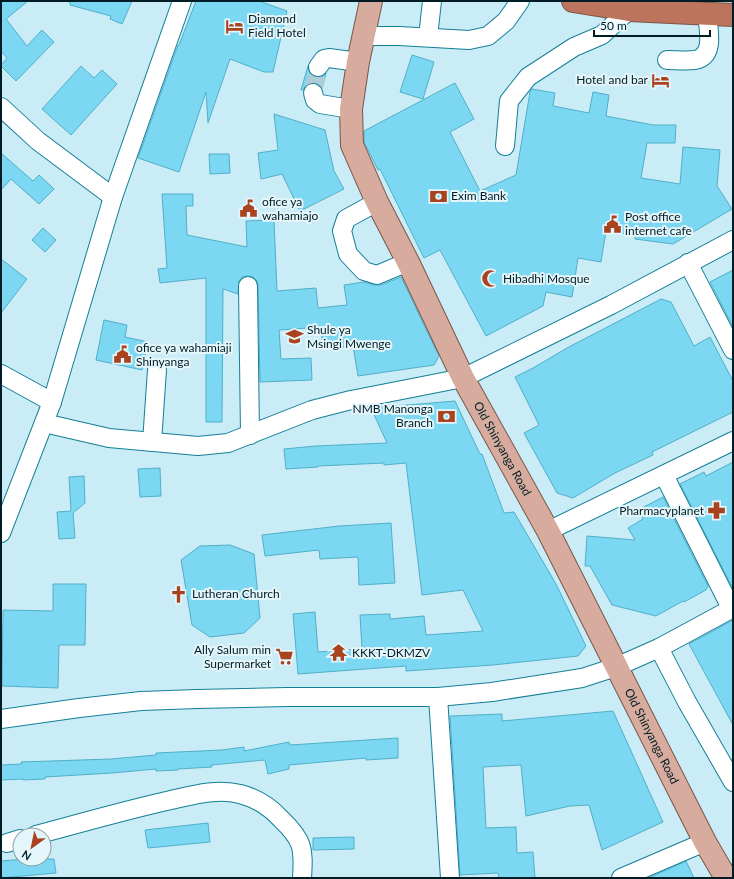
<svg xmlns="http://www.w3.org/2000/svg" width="734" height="879" font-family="Lato,sans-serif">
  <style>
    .building { fill: #7bd7f2; stroke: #51afc8 }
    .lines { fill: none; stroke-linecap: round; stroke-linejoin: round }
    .minor-tunnel { stroke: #accdd7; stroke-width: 18; stroke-dasharray: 18 9; stroke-linecap: butt }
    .minor-casing { stroke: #137f97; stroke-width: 20 }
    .major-casing { stroke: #7a5549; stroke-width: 24 }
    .highway-casing { stroke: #7a5549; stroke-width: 24 }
    .minor { stroke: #fff; stroke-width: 18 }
    .major { stroke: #d7ac9e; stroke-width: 22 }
    .highway { stroke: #bc745d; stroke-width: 22 }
    .labels { text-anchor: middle; stroke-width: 4; stroke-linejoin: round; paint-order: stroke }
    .poi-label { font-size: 12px; fill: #001c24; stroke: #e5f6fb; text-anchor: start }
    .street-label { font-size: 12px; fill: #001c24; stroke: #e5f6fb }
  </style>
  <rect width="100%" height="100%" fill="#caecf7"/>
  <!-- building -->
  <g class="building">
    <polygon points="1,1 28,1 6,19 27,46 42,30 54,42 16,81 1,66 1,65 7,58 1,51"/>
    <polygon points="70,1 132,1 122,24 110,19 111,16 70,5"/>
    <polygon points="196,1 259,1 287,11 273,72 264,72 230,59 208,123 206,92 179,172 138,158 178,45 179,45"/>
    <polygon points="412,55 434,62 423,99 400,92"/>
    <polygon points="81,66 94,78 102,70 117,84 71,135 42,109"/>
    <polygon points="308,66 309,71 311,75 316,77 322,77 326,73 322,89 320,85 316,83 310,83 306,85 303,90 301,90"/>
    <polygon points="455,83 474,119 450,132 480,191 516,175 530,92 532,89 555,93 553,106 589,113 593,92 609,95 606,116 653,125 676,125 675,143 647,143 641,178 680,184 683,147 720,150 717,186 732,209 673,244 635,239 635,235 606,231 601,262 578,258 572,297 546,292 543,306 486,336 440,250 424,258 380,169 378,170 364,142 364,131"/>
    <polygon points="274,114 325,130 334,171 344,189 300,211 282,174 261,179 258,153 278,150"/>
    <polygon points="1,153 33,181 39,175 54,189 39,204 11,179 1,190"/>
    <polygon points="209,154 229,154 230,173 210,174"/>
    <polygon points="162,194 193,194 193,206 186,206 187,235 247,247 246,221 274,220 277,291 316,288 318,308 347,305 344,285 364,282 374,285 381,285 401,277 439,356 434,365 358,376 353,346 323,349 321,327 279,330 281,359 311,358 312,380 260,382 258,286 257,281 253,277 247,276 242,277 239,281 238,294 223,289 222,422 206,422 206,278 160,283 158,269 167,268"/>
    <polygon points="43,228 56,240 45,252 32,240"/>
    <polygon points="1,259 27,279 1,313"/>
    <polygon points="733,270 733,327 710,282"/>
    <polygon points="661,299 671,302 694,346 710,337 733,381 733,412 652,452 653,455 615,473 573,498 557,493 524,433 539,425 515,377 533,368 567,348"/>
    <polygon points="104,320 127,325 125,337 148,342 142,370 96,360"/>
    <polygon points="455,401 480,454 482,454 504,513 514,512 556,584 586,646 578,656 493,665 406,671 406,666 298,674 293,614 315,612 318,652 362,649 360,615 390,614 390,619 424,616 426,635 483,631 463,590 422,595 406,463 384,465 384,463 318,466 318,467 286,469 284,449 315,446 387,443 371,408"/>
    <polygon points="733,462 733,589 680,484 704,472 706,476"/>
    <polygon points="160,468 161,496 140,497 138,469"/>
    <polygon points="84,476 85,503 73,513 75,538 59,539 57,512 71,511 69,477"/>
    <polygon points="663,497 708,586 706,590 684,602 683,601 656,616 612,605 590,566 585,566 587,536 635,540 628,528 643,519 638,510"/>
    <polygon points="391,523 395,583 359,585 358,557 320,559 319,550 265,556 262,535 339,526"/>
    <polygon points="230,545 254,554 260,618 244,633 210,637 192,625 181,560 200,546"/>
    <polygon points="53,584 86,584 85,645 59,645 58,688 2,686 3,610 53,611"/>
    <polygon points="733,620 733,725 689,644"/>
    <polygon points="613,711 663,822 602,850 589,805 570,806 526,816 521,765 483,767 486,828 516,827 517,853 533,852 535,878 499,878 498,873 460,875 450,716 502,714 502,721"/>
    <polygon points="398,738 398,758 366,760 366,758 289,765 289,769 268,774 265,760 211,765 212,767 178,769 178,770 156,771 156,769 112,773 45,777 45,779 23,780 23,779 1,780 1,765 22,764 21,762 111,759 156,755 156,753 222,750 244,747 244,751 289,742 290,745"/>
    <polygon points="208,823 210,842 148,848 145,830"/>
    <polygon points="354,837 354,849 313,850 313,838"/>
    <polygon points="26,859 54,859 56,873 1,878 1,861"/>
    <polygon points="686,861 694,878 648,878"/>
  </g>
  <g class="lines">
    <!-- minor-tunnel -->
    <polyline class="minor-tunnel" points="313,93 318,67"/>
    <defs>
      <g id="minor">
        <polyline points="363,36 399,36 469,40 488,36 506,21 520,1"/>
        <polyline points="428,37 432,1"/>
        <path d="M 667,60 C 676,60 686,61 695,60 C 716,56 708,28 707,14"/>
        <polyline points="318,67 324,59 329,58 358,62"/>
        <polyline points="313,93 315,100 320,104 351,109"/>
        <polyline points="1,107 38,141 113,197"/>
        <polyline points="505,146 509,101 528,77 574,47 602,35 629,10"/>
        <polyline points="377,202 346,219 342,231 348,254 364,271 377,275 408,262"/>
        <polyline points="688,263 733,350"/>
        <polyline points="248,286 250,435"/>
        <polyline points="1,374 52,402"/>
        <polyline points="44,423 109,438 198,446 228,443 312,410 351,400 463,378 611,305 733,240"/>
        <polyline points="152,442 157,370"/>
        <polyline points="664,475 731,608"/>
        <polyline points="548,531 733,441"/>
        <polyline points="1,533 52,402 113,197 182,1"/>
        <polyline points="659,648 687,702 733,782"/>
        <polyline points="438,697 450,878"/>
        <polyline points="1,719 79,708 141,701 197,699 287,697 438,697 492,692 582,678 616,667 659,648 733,608"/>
        <path d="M 36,835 C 81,823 126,810 171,800 C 193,795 218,788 240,794 C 256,798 270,807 281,819 C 303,840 304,848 302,878"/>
        <polyline points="7,843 20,839"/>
        <polyline points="621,878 705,842"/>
      </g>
      <g id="major">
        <path id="s1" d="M 371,1 L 358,62 L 351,109 L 352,145 L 377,202 L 408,262 L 463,378 L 548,531 L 705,842 L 726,878"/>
      </g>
      <polyline id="highway" points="573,1 629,10 733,15"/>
    </defs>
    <!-- minor casing -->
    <use href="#minor" class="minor-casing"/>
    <!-- major casing -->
    <use href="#major" class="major-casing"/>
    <!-- highway casing -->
    <use href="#highway" class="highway-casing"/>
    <!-- minor -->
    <use href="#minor" class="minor"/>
    <!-- major -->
    <use href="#major" class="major"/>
    <!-- highway -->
    <use href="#highway" class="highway"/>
  </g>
  <!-- icons -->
  <defs>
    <symbol id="hotel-bare" viewBox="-9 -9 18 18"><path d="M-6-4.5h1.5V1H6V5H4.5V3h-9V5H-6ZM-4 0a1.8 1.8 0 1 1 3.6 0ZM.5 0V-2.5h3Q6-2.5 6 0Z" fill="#a9421f" stroke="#e5f6fb" stroke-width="2.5" paint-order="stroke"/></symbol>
    <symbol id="bank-bare" viewBox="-9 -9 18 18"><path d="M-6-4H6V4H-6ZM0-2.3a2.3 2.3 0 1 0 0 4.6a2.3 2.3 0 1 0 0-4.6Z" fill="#a9421f" stroke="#e5f6fb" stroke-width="2.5" paint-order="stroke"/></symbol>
    <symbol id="civic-bare" viewBox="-9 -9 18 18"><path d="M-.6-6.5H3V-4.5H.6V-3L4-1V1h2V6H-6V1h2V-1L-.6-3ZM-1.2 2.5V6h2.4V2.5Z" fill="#a9421f" stroke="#e5f6fb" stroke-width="2.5" paint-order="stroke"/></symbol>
    <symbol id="mosque-bare" viewBox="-9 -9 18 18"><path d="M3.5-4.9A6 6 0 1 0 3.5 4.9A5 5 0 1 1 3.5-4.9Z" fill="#a9421f" stroke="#e5f6fb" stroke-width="2.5" paint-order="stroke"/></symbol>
    <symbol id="school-bare" viewBox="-9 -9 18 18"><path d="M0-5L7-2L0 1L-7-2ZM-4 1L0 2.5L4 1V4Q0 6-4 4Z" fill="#a9421f" stroke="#e5f6fb" stroke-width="2.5" paint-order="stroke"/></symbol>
    <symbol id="pharmacy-bare" viewBox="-9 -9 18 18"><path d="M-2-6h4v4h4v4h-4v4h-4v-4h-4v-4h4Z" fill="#a9421f" stroke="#e5f6fb" stroke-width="2.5" paint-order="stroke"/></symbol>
    <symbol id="church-bare" viewBox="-9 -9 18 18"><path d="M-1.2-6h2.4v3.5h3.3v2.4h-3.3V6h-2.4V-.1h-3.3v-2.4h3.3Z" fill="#a9421f" stroke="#e5f6fb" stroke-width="2.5" paint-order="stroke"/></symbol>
    <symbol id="temple-bare" viewBox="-9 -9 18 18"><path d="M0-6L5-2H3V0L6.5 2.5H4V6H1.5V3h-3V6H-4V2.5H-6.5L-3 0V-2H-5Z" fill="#a9421f" stroke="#e5f6fb" stroke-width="2.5" paint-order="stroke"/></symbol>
    <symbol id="supermarket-bare" viewBox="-9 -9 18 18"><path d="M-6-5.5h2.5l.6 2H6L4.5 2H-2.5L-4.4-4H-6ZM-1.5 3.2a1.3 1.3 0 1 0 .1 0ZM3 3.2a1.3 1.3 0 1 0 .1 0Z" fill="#a9421f" stroke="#e5f6fb" stroke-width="2.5" paint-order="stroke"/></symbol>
  </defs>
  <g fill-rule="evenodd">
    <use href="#hotel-bare" x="222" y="14" width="25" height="25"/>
    <use href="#hotel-bare" x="648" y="68" width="25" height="25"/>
    <use href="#bank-bare" x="426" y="184" width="25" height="25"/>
    <use href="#civic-bare" x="236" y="196" width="25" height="25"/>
    <use href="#civic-bare" x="600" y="212" width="25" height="25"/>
    <use href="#mosque-bare" x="478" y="266" width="25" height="25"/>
    <use href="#school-bare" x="282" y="324" width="25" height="25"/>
    <use href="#civic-bare" x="110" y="342" width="25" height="25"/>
    <use href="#bank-bare" x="434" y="404" width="25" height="25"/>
    <use href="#pharmacy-bare" x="704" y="498" width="25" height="25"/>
    <use href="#church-bare" x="166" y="582" width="25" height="25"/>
    <use href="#temple-bare" x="326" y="640" width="25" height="25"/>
    <use href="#supermarket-bare" x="272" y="644" width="25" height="25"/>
  </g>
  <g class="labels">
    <!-- poi labels -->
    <g class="poi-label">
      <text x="248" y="23">Diamond<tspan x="248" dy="14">Field Hotel</tspan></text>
      <text x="648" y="84" text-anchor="end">Hotel and bar</text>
      <text x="451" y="200">Exim Bank</text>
      <text x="262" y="206">ofice ya<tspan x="262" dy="14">wahamiajo</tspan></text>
      <text x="625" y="221">Post office<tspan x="625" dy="14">internet cafe</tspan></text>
      <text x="503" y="283">Hibadhi Mosque</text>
      <text x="307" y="334">Shule ya<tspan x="307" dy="14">Msingi Mwenge</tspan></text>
      <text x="136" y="352">ofice ya wahamiaji<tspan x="136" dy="14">Shinyanga</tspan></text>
      <text x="433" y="413" text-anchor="end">NMB Manonga<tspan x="433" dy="14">Branch</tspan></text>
      <text x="704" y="515" text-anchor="end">Pharmacyplanet</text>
      <text x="192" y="598">Lutheran Church</text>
      <text x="271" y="654" text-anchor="end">Ally Salum min<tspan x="271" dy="14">Supermarket</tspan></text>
      <text x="352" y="657">KKKT-DKMZV</text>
    </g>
    <!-- street labels -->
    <g class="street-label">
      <text dy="4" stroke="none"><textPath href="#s1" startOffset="485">Old Shinyanga Road</textPath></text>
      <text dy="4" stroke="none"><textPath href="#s1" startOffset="809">Old Shinyanga Road</textPath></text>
    </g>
  </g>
  <!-- border -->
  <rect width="734" height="879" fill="none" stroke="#001c24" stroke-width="4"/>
  <!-- north arrow -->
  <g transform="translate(32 847) rotate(213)"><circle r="19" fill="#e5f6fb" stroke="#899fa5"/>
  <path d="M0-3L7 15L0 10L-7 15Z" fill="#a9421f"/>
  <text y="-6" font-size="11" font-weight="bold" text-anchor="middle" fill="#001c24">N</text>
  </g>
  <!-- scale -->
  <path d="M594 30v6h116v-6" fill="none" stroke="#001c24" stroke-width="2"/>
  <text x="600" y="30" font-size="12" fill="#001c24" stroke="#e5f6fb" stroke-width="3" paint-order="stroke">50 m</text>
</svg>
